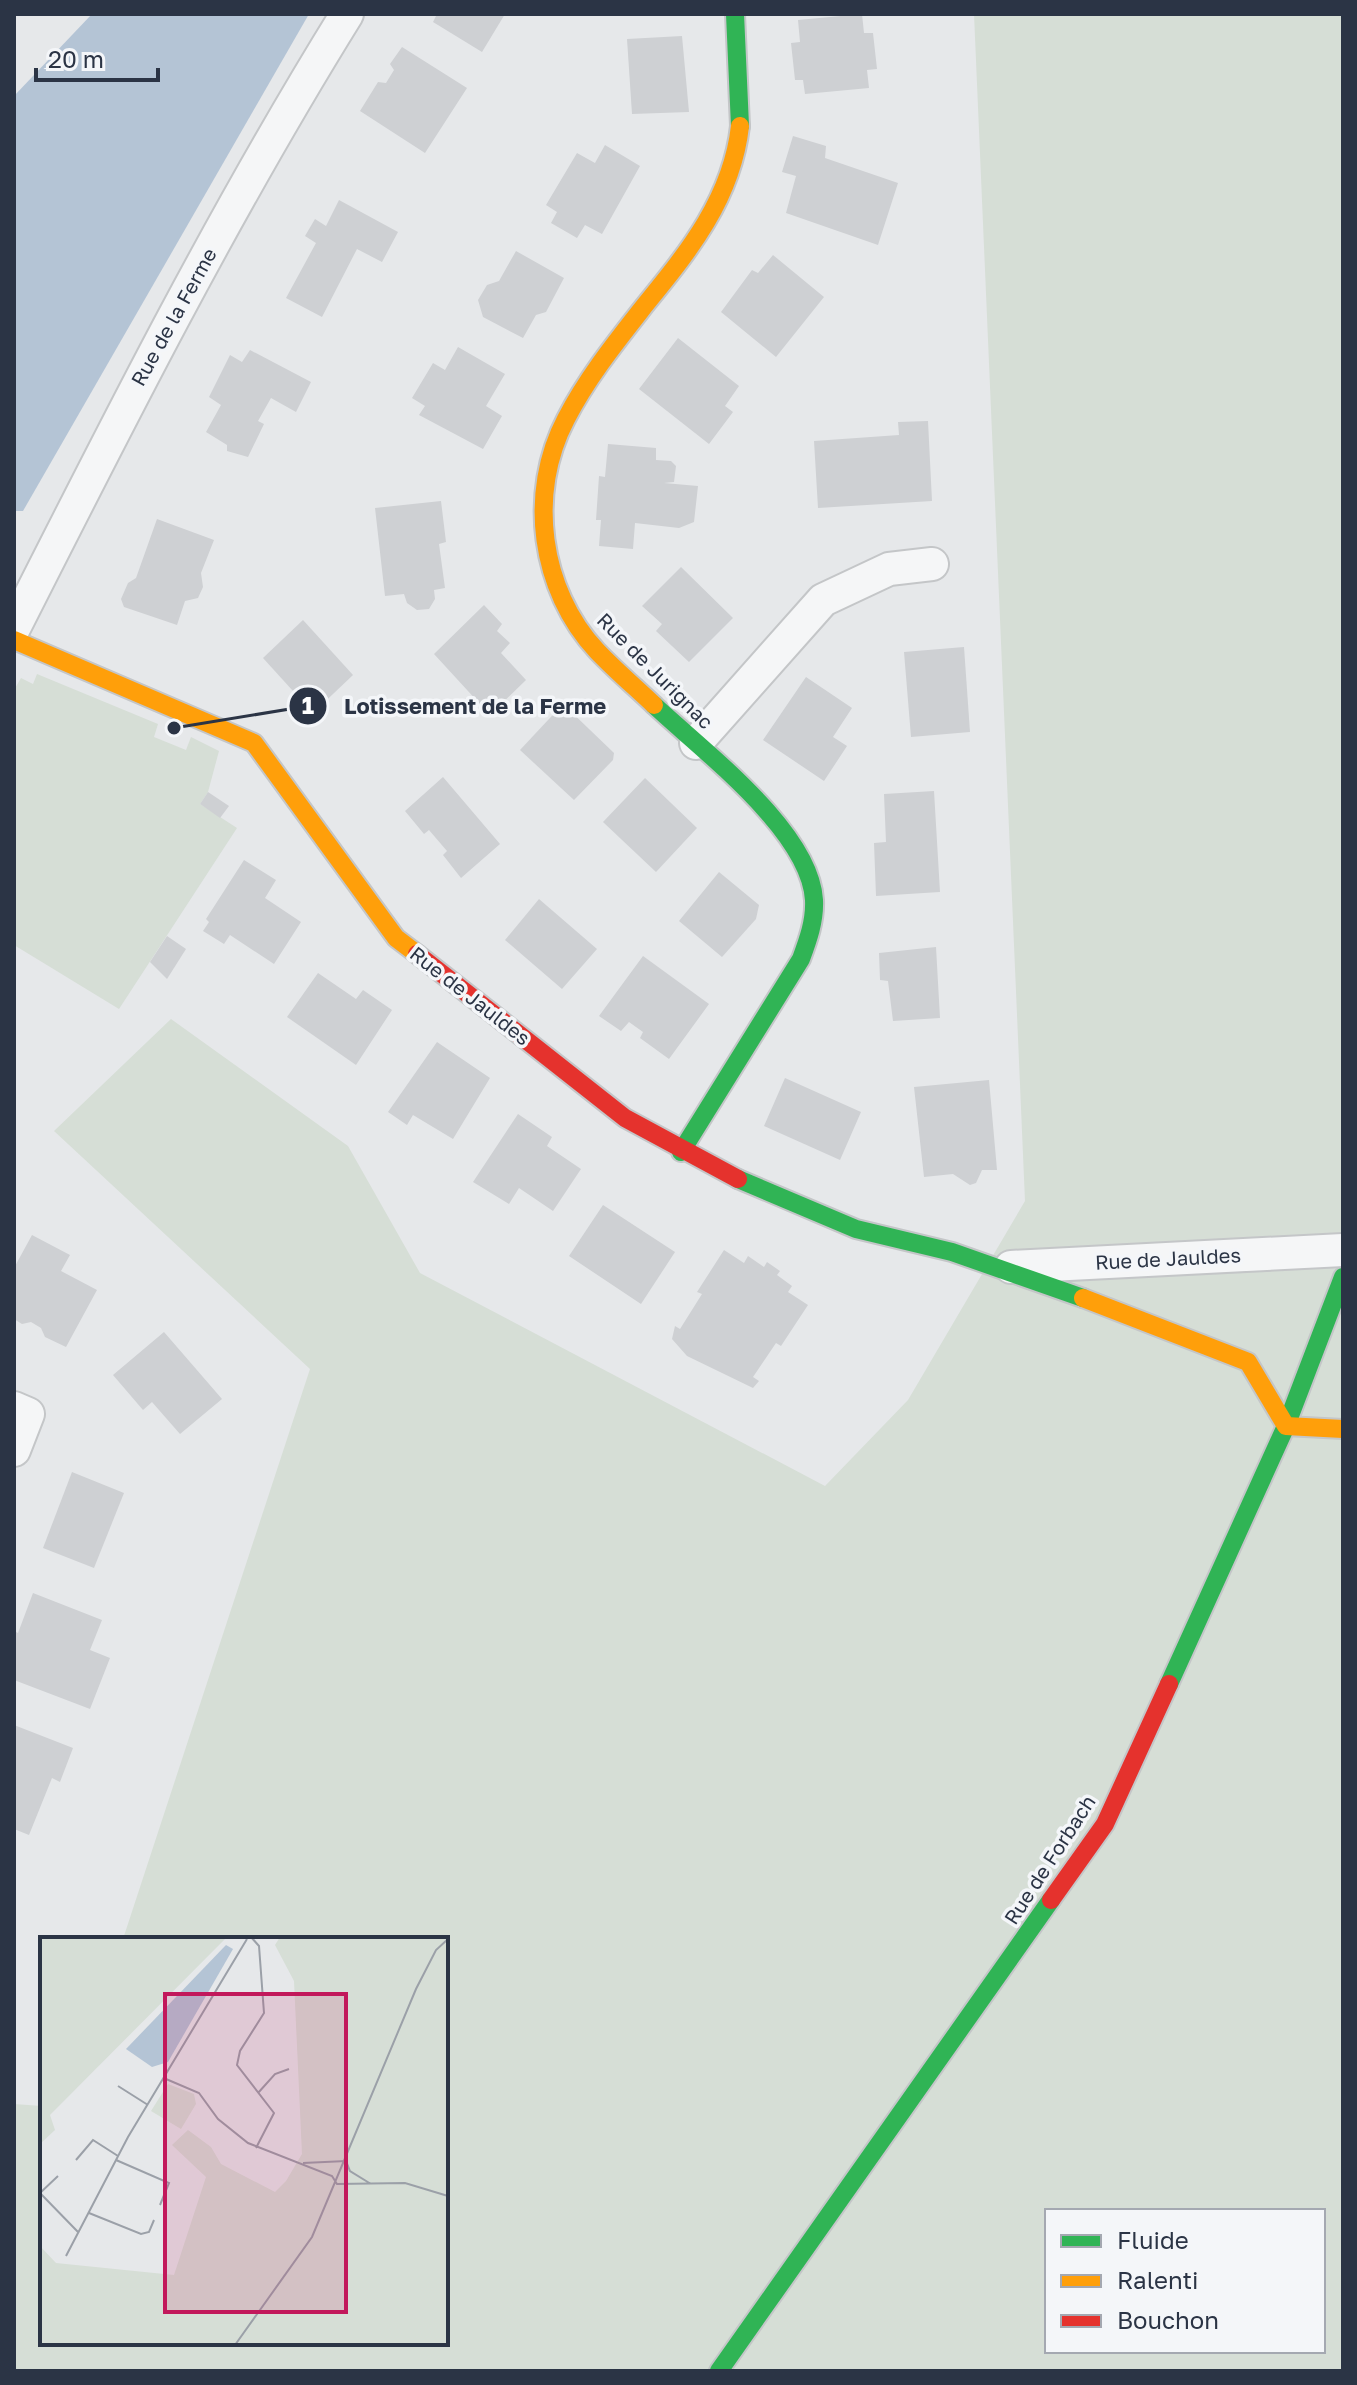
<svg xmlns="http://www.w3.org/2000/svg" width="1357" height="2385" font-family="'Golos Text',sans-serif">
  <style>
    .green { fill: #d6ded6; fill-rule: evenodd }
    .water { fill: #b4c4d5 }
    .building { fill: #ced0d3 }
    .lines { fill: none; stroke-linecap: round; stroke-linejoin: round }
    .street-casing { stroke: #c4c6c8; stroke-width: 36 }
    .fast-casing { stroke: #c4c6c8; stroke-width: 22 }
    .slow-casing { stroke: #c4c6c8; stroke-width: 22 }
    .jam-casing { stroke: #c4c6c8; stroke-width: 22 }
    .street { stroke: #f5f6f7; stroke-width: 32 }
    .fast { stroke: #30b455; stroke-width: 18 }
    .slow { stroke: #ff9f0a; stroke-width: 18 }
    .jam { stroke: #e5322d; stroke-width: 18 }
    .labels { text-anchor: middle; stroke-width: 7; stroke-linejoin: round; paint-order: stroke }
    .street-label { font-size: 20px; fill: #2b3445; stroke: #f4f6f9 }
    .inset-road { fill: none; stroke: #9ba0a8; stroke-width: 2 }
    .view { fill: #c2185b; fill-opacity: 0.15; stroke: #c2185b; stroke-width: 4 }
    .inset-edge { fill: none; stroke: #2b3445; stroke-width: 4 }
    .leader { fill: none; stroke: #2b3445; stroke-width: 3 }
    .callout-dot { fill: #2b3445; stroke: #f4f6f9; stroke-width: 3 }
    .mark-label { font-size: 24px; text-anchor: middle; font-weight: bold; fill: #fff }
    .callout-label { font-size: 22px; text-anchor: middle; font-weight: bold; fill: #2b3445; stroke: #f4f6f9; stroke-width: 7; stroke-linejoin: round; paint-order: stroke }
  </style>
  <rect width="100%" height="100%" fill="#e6e8ea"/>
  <!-- green -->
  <g class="green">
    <path d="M 974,14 L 1343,14 L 1343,2371 L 14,2371 L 14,2104 L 42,2106 L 42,2343 L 446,2343 L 446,1939 L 123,1939 L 310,1369 L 54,1131 L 171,1019 L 348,1146 L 420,1273 L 825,1486 L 908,1400 L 1025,1201 ZM 1047,2211 L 1323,2211 L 1323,2351 L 1047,2351 Z"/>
    <polygon points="37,674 158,724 154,737 186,750 191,737 219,751 208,792 200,804 237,828 119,1009 14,945 14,690 21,678 33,684"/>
  </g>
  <!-- water -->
  <polygon class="water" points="92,14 309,14 23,511 14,511 14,96"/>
  <!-- building -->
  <g class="building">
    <polygon points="437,14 505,14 482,52 433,22"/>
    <polygon points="862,14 864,33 873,33 877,69 867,70 869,88 805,94 803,80 795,80 791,43 800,42 798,20"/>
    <polygon points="682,36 689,112 632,114 627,39"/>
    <polygon points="402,47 467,88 425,153 360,111 378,82 386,83 394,70 390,64"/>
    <polygon points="793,136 826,146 825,158 898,183 878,245 786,213 796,176 782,172"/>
    <polygon points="605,145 640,166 602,234 585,225 577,238 551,223 557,212 546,205 577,153 595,163"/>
    <polygon points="339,200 398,232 382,262 357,249 322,317 286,298 316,243 305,236 315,219 326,226"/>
    <polygon points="516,251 564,278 546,312 536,315 523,338 483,317 478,300 487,285 499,281"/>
    <polygon points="773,255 824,297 776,357 721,312 752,270 758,273"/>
    <polygon points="678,338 739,386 725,406 733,412 709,444 639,389"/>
    <polygon points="458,347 505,374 486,406 502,416 483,449 419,415 425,406 412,398 433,363 445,370"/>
    <polygon points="250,350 311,382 296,412 271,398 258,421 264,424 248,457 227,451 227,445 206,432 221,405 209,397 230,355 242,362"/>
    <polygon points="928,421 932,501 818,508 814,441 899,435 898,422"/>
    <polygon points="608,444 656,448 656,460 671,461 676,466 674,482 664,483 698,486 694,522 679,528 635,523 633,549 599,546 601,520 596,520 599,476 605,477"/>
    <polygon points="441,501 446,542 439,544 445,588 434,590 435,599 429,609 417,610 407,603 404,594 385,596 375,508"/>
    <polygon points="157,519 214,540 201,573 203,587 198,598 185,601 177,625 124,607 121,599 128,583 136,578"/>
    <polygon points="681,567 733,618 689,662 656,631 662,624 642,606"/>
    <polygon points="484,605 502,624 497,631 510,643 501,653 526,680 490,715 434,654"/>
    <polygon points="303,620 353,675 313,713 263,658"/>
    <polygon points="964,647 970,732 911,737 904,652"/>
    <polygon points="806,677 852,708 833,737 847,746 824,781 763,740"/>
    <polygon points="563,704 614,753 613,760 574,800 520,750"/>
    <polygon points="443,777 500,844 461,878 443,855 447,851 429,830 424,834 405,811"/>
    <polygon points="645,778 697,828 656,872 603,822"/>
    <polygon points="934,791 940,892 876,896 874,843 886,842 884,794"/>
    <polygon points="208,792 229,806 220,818 200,804"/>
    <polygon points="244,860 276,880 265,898 301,922 274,964 230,935 224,944 203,931 209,922 206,919"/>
    <polygon points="719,872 759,905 756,919 722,957 679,921"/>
    <polygon points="539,899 597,949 562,989 505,940"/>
    <polygon points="167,936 186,949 167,979 150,962"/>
    <polygon points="936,947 940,1018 893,1021 888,981 880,980 879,953"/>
    <polygon points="643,956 709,1004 669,1059 640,1038 643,1032 629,1022 621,1031 599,1016"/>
    <polygon points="318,973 356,999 363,990 392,1010 356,1065 287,1017"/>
    <polygon points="437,1042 490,1078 453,1139 413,1115 407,1125 388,1112"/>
    <polygon points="785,1078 861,1112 840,1160 764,1126"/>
    <polygon points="989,1080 997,1170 982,1170 976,1183 970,1185 953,1174 924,1177 914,1087"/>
    <polygon points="518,1114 552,1137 547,1146 581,1169 553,1211 519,1188 509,1204 473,1182"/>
    <polygon points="603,1205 675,1252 641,1304 569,1256"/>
    <polygon points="32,1235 70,1255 61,1271 97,1290 66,1347 45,1337 41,1328 31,1322 22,1324 14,1319 14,1268"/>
    <polygon points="724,1250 744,1263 748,1256 764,1267 767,1262 780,1271 777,1275 792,1286 788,1292 808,1305 781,1346 776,1343 753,1377 759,1381 753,1388 687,1356 672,1339 675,1326 680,1329 702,1294 697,1292"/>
    <polygon points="164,1332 222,1399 180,1434 152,1402 143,1410 113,1375"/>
    <polygon points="72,1472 124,1493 94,1568 43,1548"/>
    <polygon points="33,1593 102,1620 90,1650 110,1658 90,1709 14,1680 14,1631 18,1633"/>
    <polygon points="14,1725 73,1748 60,1782 52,1778 29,1835 14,1829"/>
  </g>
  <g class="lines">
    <defs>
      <g id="street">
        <path d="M 14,628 C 119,420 224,212 347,14"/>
        <polyline points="696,743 823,600 889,569 932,564"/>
        <polyline points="1011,1267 1343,1250"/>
        <polyline points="14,1408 28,1414 14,1450"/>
      </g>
      <g id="fast">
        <polyline points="735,14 740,126"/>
        <path d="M 654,705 C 703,751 810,831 814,900 C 815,921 808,940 801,959 L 681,1152"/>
        <polyline points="738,1179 856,1229 952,1252 1083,1298"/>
        <polyline points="1169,1684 1286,1426 1343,1277"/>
        <polyline points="719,2371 1051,1900"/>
      </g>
      <g id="slow">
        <polyline points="14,640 254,743 396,938 417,954"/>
        <path d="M 654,705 C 635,687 615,670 597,651 C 540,590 527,493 566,419 C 587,378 616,342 645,305 C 689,251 732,198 740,126"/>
        <polyline points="1083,1298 1248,1362 1286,1426 1343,1429"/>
      </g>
      <g id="jam">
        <polyline points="417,954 625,1118 738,1179"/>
        <polyline points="1051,1900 1105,1824 1169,1684"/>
      </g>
    </defs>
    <!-- street casing -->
    <use href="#street" class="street-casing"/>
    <!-- fast casing -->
    <use href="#fast" class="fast-casing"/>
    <!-- slow casing -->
    <use href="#slow" class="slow-casing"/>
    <!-- jam casing -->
    <use href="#jam" class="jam-casing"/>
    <!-- street -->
    <use href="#street" class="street"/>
    <!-- fast -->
    <use href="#fast" class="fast"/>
    <!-- slow -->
    <use href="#slow" class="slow"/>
    <!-- jam -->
    <use href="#jam" class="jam"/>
  </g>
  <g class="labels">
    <!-- street labels -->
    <g class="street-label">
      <text transform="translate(174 317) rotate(-61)" y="7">Rue de la Ferme</text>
      <text transform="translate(655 671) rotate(45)" y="7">Rue de Jurignac</text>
      <text transform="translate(470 996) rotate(38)" y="7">Rue de Jauldes</text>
      <text transform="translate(1168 1259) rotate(-3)" y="7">Rue de Jauldes</text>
      <text transform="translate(1050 1860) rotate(-57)" y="7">Rue de Forbach</text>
    </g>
  </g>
  <!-- overview -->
  <g transform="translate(40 1937)">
    <rect width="408" height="408" fill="#e6e8ea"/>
    <path d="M 0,0 L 187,0 L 10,178 L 15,193 L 0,207 ZM 240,0 L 408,0 L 408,408 L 0,408 L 0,309 L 16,326 L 134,338 L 166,240 L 132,208 L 148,193 L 171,210 L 181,227 L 235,255 L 246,244 L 262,217 L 254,44 L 235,8 ZM 128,147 L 154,157 L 156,167 L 141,192 L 111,174 Z" fill="#d6ded6"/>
    <path d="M 186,8 L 193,12 L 128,125 L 112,130 L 86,112 Z" fill="#b4c4d5"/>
    <path class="inset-road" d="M 211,0 L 219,9 L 224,76 L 200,114 L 197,128 L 234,176 L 216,211M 126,142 L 159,156 L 178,182 L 208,206 L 292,239 L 297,247 L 365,246 L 408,259M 78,149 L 108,168M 218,156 L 235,137 L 249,132M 36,223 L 53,203 L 78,219M 76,223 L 129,246 L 120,268M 263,226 L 306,224 L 310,234 L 331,247M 18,239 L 0,256 L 39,296M 49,276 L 101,297 L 109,295 L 114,283M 26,319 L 88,200 L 207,2M 195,408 L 272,300 L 376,52 L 396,13 L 408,2"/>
    <path class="view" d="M 125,57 L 306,57 L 306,375 L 125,375 Z"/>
    <rect width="408" height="408" class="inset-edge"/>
  </g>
  <!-- callouts -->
  <path class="leader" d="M174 728L308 706"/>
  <g class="callout-dot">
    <circle cx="174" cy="728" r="8"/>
    <circle cx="308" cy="706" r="20"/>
  </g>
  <g class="mark-label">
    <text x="308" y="714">1</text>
  </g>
  <g class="callout-label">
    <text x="475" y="714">Lotissement de la Ferme</text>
  </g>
  <!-- border -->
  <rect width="1357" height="2385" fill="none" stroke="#2b3445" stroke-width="32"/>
  <!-- legend -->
  <rect x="1045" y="2209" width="280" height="144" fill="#f4f6f9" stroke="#a4a8b1" stroke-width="2"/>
  <rect x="1061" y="2235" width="40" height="12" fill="#30b455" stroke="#a4a8b1" stroke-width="2"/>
  <text x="1117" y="2249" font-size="24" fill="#2b3445">Fluide</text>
  <rect x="1061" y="2275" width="40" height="12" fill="#ff9f0a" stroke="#a4a8b1" stroke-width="2"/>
  <text x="1117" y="2289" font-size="24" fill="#2b3445">Ralenti</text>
  <rect x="1061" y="2315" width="40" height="12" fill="#e5322d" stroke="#a4a8b1" stroke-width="2"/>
  <text x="1117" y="2329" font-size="24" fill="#2b3445">Bouchon</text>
  <!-- scale -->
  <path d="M36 68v12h122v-12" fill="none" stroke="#2b3445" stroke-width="4"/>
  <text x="48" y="68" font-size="24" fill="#2b3445" stroke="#f4f6f9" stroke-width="6" paint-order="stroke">20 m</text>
</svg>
